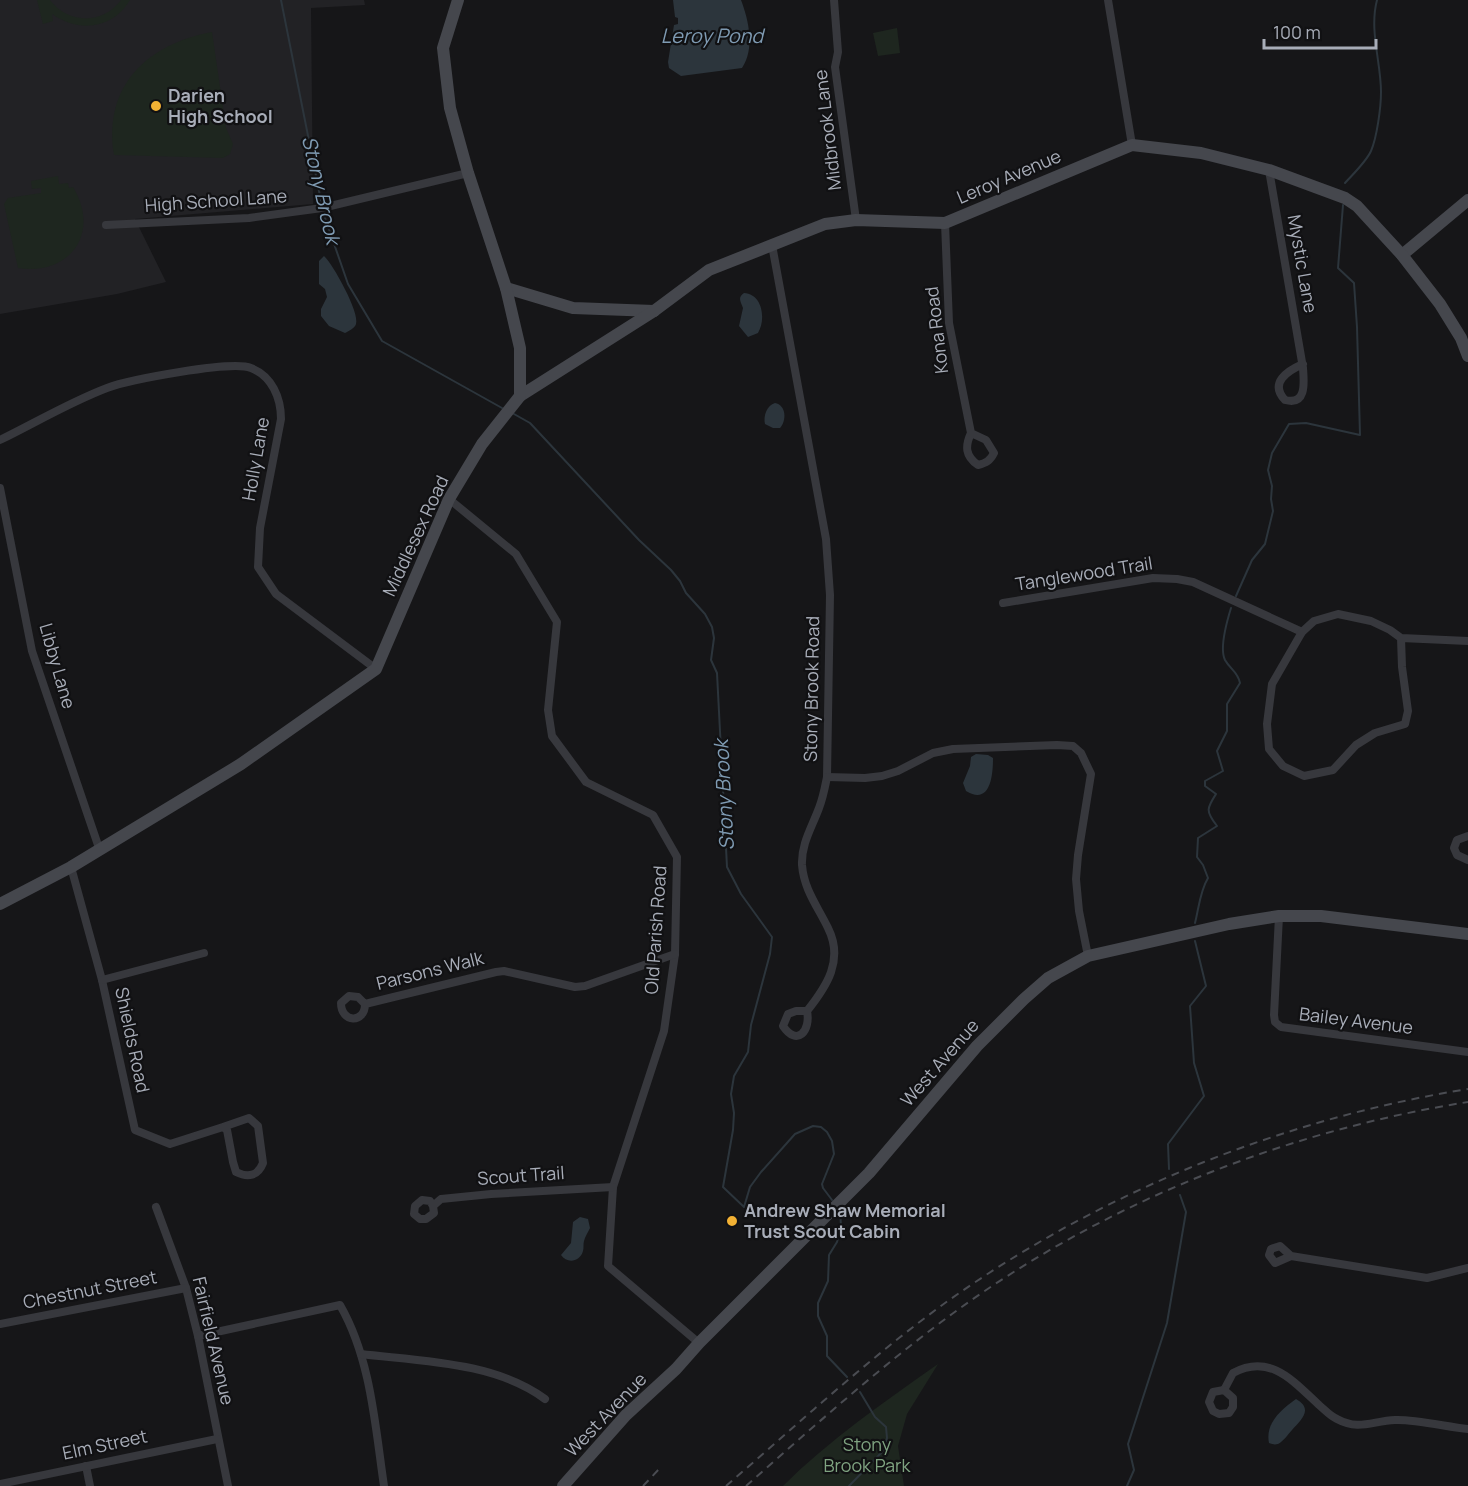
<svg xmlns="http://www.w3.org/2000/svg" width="1468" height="1486" font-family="Manrope,sans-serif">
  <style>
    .built { fill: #222225 }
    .green { fill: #1e261f }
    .water { fill: #2c353c }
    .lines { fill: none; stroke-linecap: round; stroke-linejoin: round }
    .stream { stroke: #2c353c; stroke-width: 2 }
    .street { stroke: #37383d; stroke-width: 8 }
    .secondary { stroke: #45474d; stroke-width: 12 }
    .rail { stroke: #4a4c52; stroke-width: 2; stroke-dasharray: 8 6; stroke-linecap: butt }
    .poi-dot { fill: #f2b134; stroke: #111113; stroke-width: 2 }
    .labels { text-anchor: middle; stroke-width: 4.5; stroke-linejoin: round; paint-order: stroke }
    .poi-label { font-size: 18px; font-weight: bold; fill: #a8adb8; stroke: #111113; text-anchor: start }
    .street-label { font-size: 18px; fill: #a8adb8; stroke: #111113 }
    .park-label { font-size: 18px; fill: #7fa381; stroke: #111113 }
    .water-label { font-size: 20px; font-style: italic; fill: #7f9bb3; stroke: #111113 }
  </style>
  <rect width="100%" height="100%" fill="#161618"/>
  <!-- built -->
  <polygon class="built" points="0,0 364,0 365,5 311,8 313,204 135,219 166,282 117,294 0,314"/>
  <!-- green -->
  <g class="green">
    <path d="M 37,0 L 50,0 C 68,24 103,25 121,0 L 130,0 C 113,29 79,33 52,14 L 53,21 L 43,24 Z"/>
    <polygon points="897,28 900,53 878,56 873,33"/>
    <path d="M 212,32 L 226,128 L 233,144 L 230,154 L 223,158 L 114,155 C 103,86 147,44 212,32 Z"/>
    <path d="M 58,176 L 59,184 L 68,183 L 69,188 L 73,187 C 101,233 70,276 18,268 L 4,204 L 8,198 L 41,193 L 41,188 L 32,189 L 31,181 Z"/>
    <path d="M 938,1364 L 907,1414 L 898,1446 L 904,1486 L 783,1486 C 829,1440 884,1402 938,1364 Z"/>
  </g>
  <!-- water -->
  <g class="water">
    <path d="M 673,0 L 741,0 C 749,21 755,49 742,68 L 681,76 L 669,68 L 668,62 L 674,25 L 678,24 L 678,18 L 675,17 Z"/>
    <path d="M 324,256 C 333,264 360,313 356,324 C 355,328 349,331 345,333 L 329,326 L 321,316 L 321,309 L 327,297 L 325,289 L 319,284 L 319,261 Z"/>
    <path d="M 744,293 C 763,294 766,320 758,333 L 748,337 L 739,326 L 743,308 C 741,302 737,298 744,293 Z"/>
    <path d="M 775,403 C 786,405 787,420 780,428 L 773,428 L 765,424 C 763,416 767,405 775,403 Z"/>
    <path d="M 976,754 L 988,755 L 993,758 C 993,774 991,806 966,791 L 963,783 L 970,766 L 971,757 Z"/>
    <path d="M 580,1217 L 588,1219 L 590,1228 C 588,1232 585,1237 584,1241 C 583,1244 584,1248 583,1251 C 580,1262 567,1264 561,1255 L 571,1243 L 573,1222 Z"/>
    <path d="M 1296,1399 C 1314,1409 1301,1420 1292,1430 C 1288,1434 1284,1441 1278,1444 C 1274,1445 1272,1444 1269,1443 C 1265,1423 1281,1410 1296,1399 Z"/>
  </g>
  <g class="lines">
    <!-- stream -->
    <g class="stream">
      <polyline points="281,0 322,206"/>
      <path d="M 1345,183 C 1353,174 1366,162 1371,151 C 1377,137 1381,107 1381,92 C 1381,62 1369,30 1377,0"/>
      <polyline points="323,212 348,284 382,341 502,408"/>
      <polyline points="514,414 530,423 639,540 671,570 680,581 686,593 705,614 712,627 714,638 711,660 717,673 727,867 741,894 772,937 770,954 751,1025 748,1052 734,1076 731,1094 734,1113 733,1130 723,1187 744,1207 750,1187 761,1172 795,1134 813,1126 821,1127 827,1132 832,1141 834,1154 822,1184 823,1188 832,1200"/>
      <polyline points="1236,596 1252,560 1265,544 1273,511 1271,499 1272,486 1268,470 1272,453 1289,424 1306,423 1360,435 1357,327 1354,283 1338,268 1343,205"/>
      <path d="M 1195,923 C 1199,907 1200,891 1208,878 L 1203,865 L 1197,857 L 1198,838 L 1217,826 C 1205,811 1207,808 1216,794 L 1205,786 L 1205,781 L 1223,771 L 1217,751 L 1227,731 L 1227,704 L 1240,683 C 1238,672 1230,669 1225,660 C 1219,648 1227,621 1231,608"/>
      <polyline points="1169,1169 1168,1144 1204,1096 1194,1063 1190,1006 1206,986 1195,941"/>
      <polyline points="840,1210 841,1226 837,1242 829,1255 828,1281 818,1303 818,1316 827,1336 827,1356 847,1377"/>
      <polyline points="849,1486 883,1451 887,1438 886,1427 875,1417 860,1392"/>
      <polyline points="1127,1486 1134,1470 1128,1444 1167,1323 1186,1212 1180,1195"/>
    </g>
    <!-- street -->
    <g class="street">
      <polyline points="834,0 838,52 835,67 856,220"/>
      <polyline points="1108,0 1132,145"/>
      <path d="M 1269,170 L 1303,368 C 1304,382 1307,406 1285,400 C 1269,383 1287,371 1303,364"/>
      <path d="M 945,223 L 949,323 L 971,433 L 986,440 L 994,453 C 990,461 986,463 978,465 C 965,456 965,446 971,433"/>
      <polyline points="106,225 249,218 322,208 468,173"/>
      <path d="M 772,245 L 826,539 L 830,595 L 827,777 C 825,787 823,798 819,808 C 812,827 801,844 802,865 C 804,890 818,907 828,928 C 844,960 827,986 807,1011 C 811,1031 797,1047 783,1026 L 788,1014 L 796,1011 L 807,1011"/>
      <path d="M 0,440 C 35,423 70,402 107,388 C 128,380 232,360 251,368 C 272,376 281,398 281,419 L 260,528 L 258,567 L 276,594 L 376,669"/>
      <polyline points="0,488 32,651 99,848"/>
      <polyline points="449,499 516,554 557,622 548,710 552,736 586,782 653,815 677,857 675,954 664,1031 613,1187 608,1266 699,1343"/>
      <polyline points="1003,603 1153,578 1177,579 1193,582 1302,632"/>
      <polyline points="1401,638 1402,667 1408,711 1405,724 1375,733 1356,745 1333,770 1304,776 1283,766 1269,749 1267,724 1272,684 1302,632 1314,621 1338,614 1371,621 1390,630 1401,638 1468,641"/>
      <polyline points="827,777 865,778 882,776 898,771 933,753 953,749 1057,745 1073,746 1081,753 1091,774 1078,855 1076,879 1079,911 1088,956"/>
      <polyline points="1468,836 1457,840 1454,848 1457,855 1468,860"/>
      <path d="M 71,867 L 102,980 L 135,1130 L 170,1144 L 223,1127 L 227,1130 L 233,1162 L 236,1172 C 248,1178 258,1176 263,1163 L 258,1126 L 249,1118 L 223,1127"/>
      <polyline points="1279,916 1274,1015 1275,1022 1281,1027 1468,1052"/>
      <polyline points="102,980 204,953"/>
      <path d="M 365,1004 L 358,997 L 349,996 L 341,1003 C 341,1023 365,1024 365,1004 L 496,972 L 504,971 L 575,987 L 585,986 L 675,954"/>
      <polyline points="433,1206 430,1201 422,1200 415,1206 414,1214 420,1219 426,1219 434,1213 433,1206 441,1199 491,1194 613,1187"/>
      <polyline points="156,1207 186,1288 198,1336 228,1486"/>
      <polyline points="1291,1256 1280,1246 1271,1249 1269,1255 1275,1263 1291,1256 1427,1278 1468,1268"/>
      <polyline points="0,1324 186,1288"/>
      <path d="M 198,1336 L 340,1305 C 371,1359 375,1425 384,1486"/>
      <path d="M 361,1354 C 420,1361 496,1362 545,1399"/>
      <path d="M 1224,1390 L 1233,1373 C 1270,1353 1293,1381 1319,1405 C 1325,1410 1330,1416 1337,1419 C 1359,1431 1372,1421 1395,1420 C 1414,1419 1448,1427 1468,1429"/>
      <polygon points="1224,1390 1233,1398 1233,1407 1229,1413 1219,1414 1213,1411 1209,1402 1213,1392"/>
      <polyline points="86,1466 90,1486"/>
      <polyline points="0,1484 217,1439"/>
    </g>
    <!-- secondary -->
    <g class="secondary">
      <polyline points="1402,255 1468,200"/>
      <polyline points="506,288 573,308 654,311"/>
      <polyline points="520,396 654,311 709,270 825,224 856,220 945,223 1132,145 1201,153 1269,170 1345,198 1357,206 1402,255 1440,304 1461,338 1468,356"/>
      <polyline points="0,904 71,867 241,764 376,669 449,499 482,444 520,396 520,348 506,288 468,173 450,108 443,48 458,0"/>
      <polyline points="563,1486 626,1415 676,1369 699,1343 869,1173 977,1046 1024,999 1048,978 1088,956 1229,924 1279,916 1321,916 1468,934"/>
    </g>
    <!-- rail -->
    <g class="rail">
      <polyline points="643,1486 661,1467"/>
      <path d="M 726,1486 C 798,1424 868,1359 945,1303 C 1099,1193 1281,1119 1468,1089"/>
      <path d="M 746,1486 C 813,1427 880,1367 952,1314 C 1102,1204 1284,1131 1468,1102"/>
    </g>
  </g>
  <!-- markers -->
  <g class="poi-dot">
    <circle cx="156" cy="106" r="6"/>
    <circle cx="732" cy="1221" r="6"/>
  </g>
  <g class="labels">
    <!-- poi labels -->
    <g class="poi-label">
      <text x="168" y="102">Darien<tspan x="168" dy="21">High School</tspan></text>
      <text x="744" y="1217">Andrew Shaw Memorial<tspan x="744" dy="21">Trust Scout Cabin</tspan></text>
    </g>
    <!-- street labels -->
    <g class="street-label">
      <text transform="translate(828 130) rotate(-97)" y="6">Midbrook Lane</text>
      <text transform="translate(1009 177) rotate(-23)" y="6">Leroy Avenue</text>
      <text transform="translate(216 201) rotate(-4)" y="6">High School Lane</text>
      <text transform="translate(1302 264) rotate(80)" y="6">Mystic Lane</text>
      <text transform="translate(937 330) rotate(-97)" y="6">Kona Road</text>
      <text transform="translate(256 459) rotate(-80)" y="6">Holly Lane</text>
      <text transform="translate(416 536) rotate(-65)" y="6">Middlesex Road</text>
      <text transform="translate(1084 574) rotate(-9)" y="6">Tanglewood Trail</text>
      <text transform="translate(57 666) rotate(74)" y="6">Libby Lane</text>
      <text transform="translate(812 689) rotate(-89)" y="6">Stony Brook Road</text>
      <text transform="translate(656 930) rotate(-86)" y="6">Old Parish Road</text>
      <text transform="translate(430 971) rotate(-14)" y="6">Parsons Walk</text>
      <text transform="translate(1356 1021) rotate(7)" y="6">Bailey Avenue</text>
      <text transform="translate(132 1040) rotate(78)" y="6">Shields Road</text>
      <text transform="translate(940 1063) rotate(-49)" y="6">West Avenue</text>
      <text transform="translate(521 1176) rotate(-4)" y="6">Scout Trail</text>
      <text transform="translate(90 1290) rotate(-11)" y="6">Chestnut Street</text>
      <text transform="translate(213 1341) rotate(77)" y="6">Fairfield Avenue</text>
      <text transform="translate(606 1415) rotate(-46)" y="6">West Avenue</text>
      <text transform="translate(105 1445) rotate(-12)" y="6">Elm Street</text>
    </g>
    <!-- park labels -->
    <g class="park-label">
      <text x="867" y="1451">Stony<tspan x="867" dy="21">Brook Park</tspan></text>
    </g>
    <!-- water labels -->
    <g class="water-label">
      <text x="712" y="43">Leroy Pond</text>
      <text transform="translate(321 190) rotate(77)" y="7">Stony Brook</text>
      <text transform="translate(724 795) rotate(-93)" y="7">Stony Brook</text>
    </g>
  </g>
  <!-- scale -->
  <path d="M1264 39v9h112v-9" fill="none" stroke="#a8adb8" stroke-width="3"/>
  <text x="1273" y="39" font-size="18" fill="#a8adb8" stroke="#111113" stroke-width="4.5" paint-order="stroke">100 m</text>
</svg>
